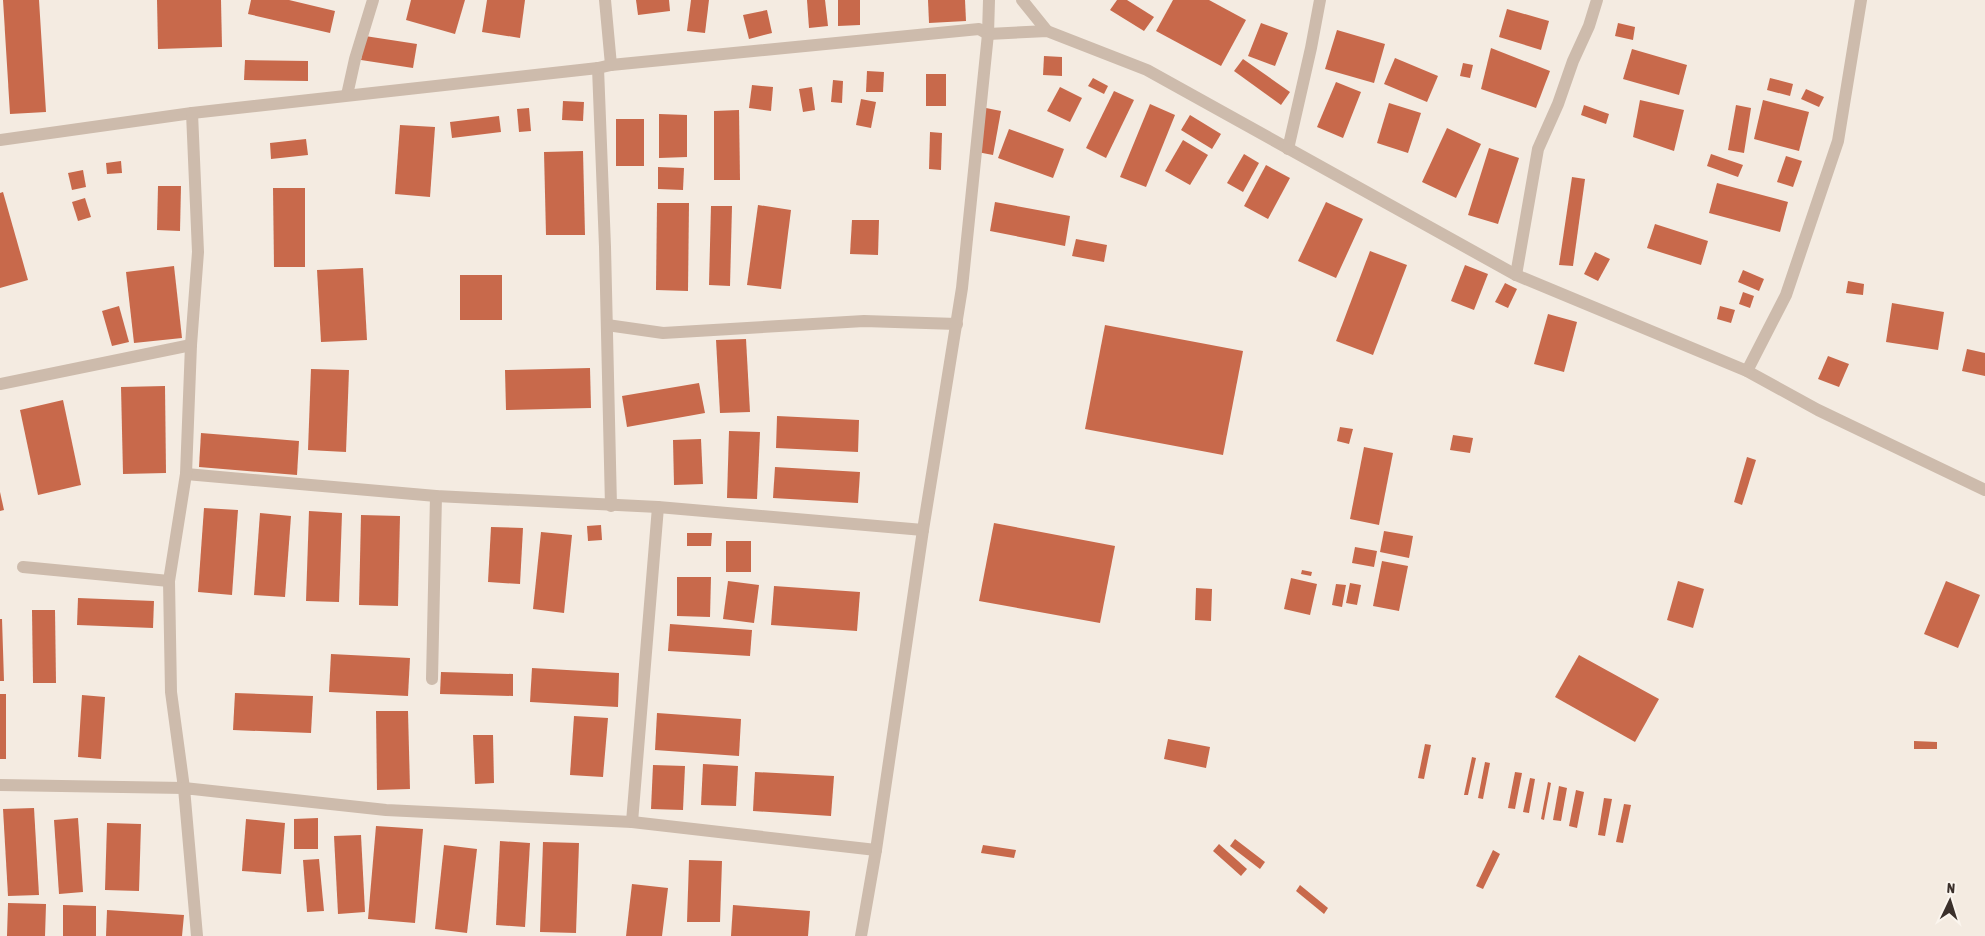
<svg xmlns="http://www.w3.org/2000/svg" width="1985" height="936" font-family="'Asap Condensed',sans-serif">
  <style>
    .building { fill: #c8694b }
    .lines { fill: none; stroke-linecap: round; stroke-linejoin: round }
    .street { stroke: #cdbbac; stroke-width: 12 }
  </style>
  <rect width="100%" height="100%" fill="#f4ebe1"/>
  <!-- building -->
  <g class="building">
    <polygon points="3,0 39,0 46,112 10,114"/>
    <polygon points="157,0 221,0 222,47 158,49"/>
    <polygon points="251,0 289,0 335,11 330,33 248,14"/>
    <polygon points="411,0 465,0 455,34 406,20"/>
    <polygon points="487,0 525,0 520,38 482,32"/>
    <polygon points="636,0 669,0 670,11 638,15"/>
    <polygon points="691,0 709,0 705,33 687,31"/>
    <polygon points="807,0 825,0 828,26 809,28"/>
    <polygon points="838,0 860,0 860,25 838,26"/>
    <polygon points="928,0 965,0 966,21 929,23"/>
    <polygon points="1117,0 1127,0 1154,17 1144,31 1110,10"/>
    <polygon points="1173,0 1209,0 1246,20 1221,66 1156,31"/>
    <polygon points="1507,9 1549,21 1541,50 1499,37"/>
    <polygon points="767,10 772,33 749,39 743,15"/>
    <polygon points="1261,23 1288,33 1275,66 1248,56"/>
    <polygon points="1618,23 1635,27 1633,40 1615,36"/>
    <polygon points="1337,30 1385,44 1374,83 1325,69"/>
    <polygon points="365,36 417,44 413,68 361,60"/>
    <polygon points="1491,48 1550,71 1536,108 1481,89"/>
    <polygon points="1632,49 1687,65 1679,95 1623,79"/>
    <polygon points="1044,56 1062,57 1062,76 1043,75"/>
    <polygon points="1395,58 1438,76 1427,102 1384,84"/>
    <polygon points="1243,59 1290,92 1281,105 1234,71"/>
    <polygon points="245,60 308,61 308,81 244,80"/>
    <polygon points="1463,63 1473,65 1470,78 1460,76"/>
    <polygon points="867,71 884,72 883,92 866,92"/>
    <rect x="926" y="74" width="20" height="32"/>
    <polygon points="1093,78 1108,86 1104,94 1088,86"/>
    <polygon points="1770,78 1793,84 1790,96 1767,90"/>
    <polygon points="833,80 843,81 842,103 831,102"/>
    <polygon points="1336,82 1361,92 1343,138 1317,127"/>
    <polygon points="752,85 773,87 771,111 749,108"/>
    <polygon points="812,87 815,110 803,112 799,89"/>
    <polygon points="1060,87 1082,98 1070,122 1047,111"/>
    <polygon points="1806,89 1824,97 1819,107 1801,99"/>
    <polygon points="1114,91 1134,100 1106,158 1086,148"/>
    <polygon points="861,99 876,102 871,128 856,125"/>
    <polygon points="1640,100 1684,110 1674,151 1633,137"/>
    <polygon points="1763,100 1809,112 1799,151 1754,139"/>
    <polygon points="563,101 584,102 583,121 562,120"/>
    <polygon points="1389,103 1421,113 1408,153 1377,143"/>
    <polygon points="1150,104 1175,115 1146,187 1120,177"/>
    <polygon points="1584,105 1609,114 1606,124 1581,115"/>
    <polygon points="1736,105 1751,108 1744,153 1728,150"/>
    <polygon points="981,107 1001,111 993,155 972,151"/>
    <polygon points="529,108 531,131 519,132 517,109"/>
    <polygon points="739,110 740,180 714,180 714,111"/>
    <polygon points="659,114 687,115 687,157 659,158"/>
    <polygon points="1190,115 1221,134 1212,149 1181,130"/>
    <polygon points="499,116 501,132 452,138 450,122"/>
    <rect x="616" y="119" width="28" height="47"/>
    <polygon points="400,125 435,127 430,197 395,194"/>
    <polygon points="1447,128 1481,144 1456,198 1422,182"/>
    <polygon points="1009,129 1064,149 1053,178 998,158"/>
    <polygon points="930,132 942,133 941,170 929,169"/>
    <polygon points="306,139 308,155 271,159 270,143"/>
    <polygon points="1183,140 1208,155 1190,185 1165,171"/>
    <polygon points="1489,148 1519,158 1498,224 1468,215"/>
    <polygon points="583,151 585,235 546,235 544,152"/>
    <polygon points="1244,154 1259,163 1243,192 1227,183"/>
    <polygon points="1711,154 1743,165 1738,177 1707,166"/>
    <polygon points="1786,156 1802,161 1793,187 1777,182"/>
    <polygon points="121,161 122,173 107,174 106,163"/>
    <polygon points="1266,165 1290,178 1268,219 1244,206"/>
    <polygon points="658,167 684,168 683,190 658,189"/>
    <polygon points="83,170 86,187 72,190 68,173"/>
    <polygon points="1572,177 1585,179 1573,266 1559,265"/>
    <polygon points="1717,183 1788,202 1780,232 1709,213"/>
    <polygon points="158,186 181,186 180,231 157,230"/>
    <polygon points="273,188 305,188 305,267 274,267"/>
    <polygon points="3,192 28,280 0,288 0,193"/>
    <polygon points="85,198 91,217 78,221 72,202"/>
    <polygon points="995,202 1070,216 1065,246 990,231"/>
    <polygon points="1326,202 1363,219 1336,278 1298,261"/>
    <polygon points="657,203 689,203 688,291 656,290"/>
    <polygon points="758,205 791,210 781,289 747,285"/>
    <polygon points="711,206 732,206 730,286 709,285"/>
    <polygon points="852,220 879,220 878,255 850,254"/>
    <polygon points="1655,224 1708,241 1701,265 1647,248"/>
    <polygon points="1076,239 1107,245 1104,262 1072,256"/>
    <polygon points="1370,251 1407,265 1373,355 1336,341"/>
    <polygon points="1595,252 1610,259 1598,281 1584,274"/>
    <polygon points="1465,265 1488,274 1474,310 1451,301"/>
    <polygon points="174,266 182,338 134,343 126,272"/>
    <polygon points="363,268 367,340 321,342 317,270"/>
    <polygon points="1743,270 1764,279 1759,291 1738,282"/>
    <rect x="460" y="275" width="42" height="45"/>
    <polygon points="1848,281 1864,284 1863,295 1846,293"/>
    <polygon points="1505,283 1517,289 1508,308 1495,302"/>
    <polygon points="1743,292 1754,296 1750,308 1739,304"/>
    <polygon points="1892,303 1944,312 1938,350 1886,342"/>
    <polygon points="119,306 129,342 112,346 102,311"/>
    <polygon points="1720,306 1735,310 1731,323 1717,319"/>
    <polygon points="1548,314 1577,322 1564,372 1534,364"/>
    <polygon points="1105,325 1243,351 1223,455 1085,429"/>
    <polygon points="746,339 750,412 720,413 716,340"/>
    <polygon points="1967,349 1985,353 1985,376 1962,371"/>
    <polygon points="1828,356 1849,364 1839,387 1818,379"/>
    <polygon points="590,368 591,408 506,410 505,370"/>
    <polygon points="311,369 349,370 346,452 308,450"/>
    <polygon points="699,383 705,413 627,427 622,396"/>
    <polygon points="165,386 166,473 123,474 121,387"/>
    <polygon points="63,400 81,485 38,495 20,410"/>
    <polygon points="777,416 859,420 858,452 776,448"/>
    <polygon points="1340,427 1353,429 1349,444 1337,441"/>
    <polygon points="729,431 760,432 757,499 727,498"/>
    <polygon points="201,433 299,441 297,475 199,467"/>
    <polygon points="1453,435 1473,438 1470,453 1450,450"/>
    <polygon points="701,439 703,484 674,485 673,440"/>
    <polygon points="1364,447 1393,453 1379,525 1350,519"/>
    <polygon points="1747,457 1756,460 1742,505 1734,502"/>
    <polygon points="775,467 860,472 858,503 773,498"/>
    <polygon points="0,492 4,510 0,511"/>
    <polygon points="204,508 238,510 232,595 198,592"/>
    <polygon points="309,511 342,513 339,602 306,601"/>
    <polygon points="260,513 291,516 285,597 254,595"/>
    <polygon points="361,515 400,516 398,606 359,605"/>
    <polygon points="994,523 1115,546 1100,623 979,601"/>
    <polygon points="601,525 602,540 588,541 587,526"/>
    <polygon points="491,527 523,528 520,584 488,582"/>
    <polygon points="1384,531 1413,536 1409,558 1380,552"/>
    <polygon points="541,532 572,535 564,613 533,609"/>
    <polygon points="687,533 712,533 711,546 687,546"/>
    <rect x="726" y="541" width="25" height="31"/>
    <polygon points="1355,547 1377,551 1374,567 1352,563"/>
    <polygon points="1382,561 1408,566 1399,611 1373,606"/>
    <polygon points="1302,570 1312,572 1311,576 1301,574"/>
    <polygon points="677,577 711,577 710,617 677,616"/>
    <polygon points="1291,578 1317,584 1310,615 1284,609"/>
    <polygon points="728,581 759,585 754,623 723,619"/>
    <polygon points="1678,581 1704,589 1693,628 1667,620"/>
    <polygon points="1946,581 1980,595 1958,648 1924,634"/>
    <polygon points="1350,583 1361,585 1357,605 1346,603"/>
    <polygon points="1336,584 1346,585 1342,607 1332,605"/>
    <polygon points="774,586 860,592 857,631 771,625"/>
    <polygon points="1196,588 1212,589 1211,621 1195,620"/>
    <polygon points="78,598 154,601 153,628 77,625"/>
    <polygon points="32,610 55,610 56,683 33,683"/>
    <polygon points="0,619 2,619 4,681 0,681"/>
    <polygon points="670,624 752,630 750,656 668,651"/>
    <polygon points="331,654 410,658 408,696 329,692"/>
    <polygon points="1579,655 1659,699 1635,742 1555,697"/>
    <polygon points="532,668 619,673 618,707 530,702"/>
    <polygon points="441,672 513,674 513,696 440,694"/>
    <polygon points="235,693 313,696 311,733 233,730"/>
    <rect x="0" y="694" width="6" height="65"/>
    <polygon points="82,695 105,697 101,759 78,757"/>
    <polygon points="376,711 408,711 410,789 377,790"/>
    <polygon points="657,713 741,719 739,756 655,750"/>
    <polygon points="574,716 608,718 603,777 570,775"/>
    <polygon points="473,735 493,735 494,783 475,784"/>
    <polygon points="1168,739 1210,747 1206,768 1164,759"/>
    <polygon points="1914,741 1937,742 1937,749 1914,749"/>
    <polygon points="1425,744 1431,745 1424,779 1418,778"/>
    <polygon points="1472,757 1476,758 1468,795 1464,795"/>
    <polygon points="1485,762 1490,763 1483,799 1478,798"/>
    <polygon points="703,764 738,766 736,806 701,805"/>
    <polygon points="653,765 685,766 683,810 651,809"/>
    <polygon points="755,772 834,776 831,816 753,811"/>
    <polygon points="1515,772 1522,773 1515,809 1508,808"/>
    <polygon points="1530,778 1535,779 1529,813 1523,812"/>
    <polygon points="1548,782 1551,783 1544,820 1541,819"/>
    <polygon points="1559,786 1567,788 1561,821 1553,820"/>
    <polygon points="1576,790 1584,792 1577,828 1569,826"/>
    <polygon points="1604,798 1612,799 1605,836 1598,835"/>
    <polygon points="1624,804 1631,805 1623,843 1616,842"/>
    <polygon points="34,808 39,895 8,896 3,809"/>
    <polygon points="78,818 83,892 59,894 54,820"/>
    <polygon points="318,818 318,849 294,849 294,819"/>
    <polygon points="246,819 285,823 281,874 242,871"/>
    <polygon points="107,823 141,824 139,891 105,890"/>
    <polygon points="376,826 423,829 415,923 368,919"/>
    <polygon points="361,835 365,912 338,914 334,836"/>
    <polygon points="1235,839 1265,862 1260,869 1230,846"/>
    <polygon points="500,841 530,843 525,927 496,925"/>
    <polygon points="543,842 579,843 576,933 540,932"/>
    <polygon points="1219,844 1247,869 1241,876 1213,851"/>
    <polygon points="444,845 477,849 467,933 435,929"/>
    <polygon points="983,845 1016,850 1014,858 981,853"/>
    <polygon points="1493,850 1500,854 1483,889 1476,886"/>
    <polygon points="319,859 324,911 307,912 303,860"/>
    <polygon points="689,860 722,861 720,922 687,922"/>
    <polygon points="632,884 668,888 662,936 626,936"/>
    <polygon points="1300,885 1328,908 1324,914 1296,891"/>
    <polygon points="8,903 46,904 45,936 7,936"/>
    <polygon points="63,905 96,906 96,936 63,936"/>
    <polygon points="733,905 810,911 808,936 731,936"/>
    <polygon points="107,910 184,915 182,936 106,936"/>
  </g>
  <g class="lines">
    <!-- street -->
    <g class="street">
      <polyline points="605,0 611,65"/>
      <polyline points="1022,0 1047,31"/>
      <polyline points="598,68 605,247 611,506"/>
      <polyline points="347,95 355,59 373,0"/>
      <polyline points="0,140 192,113 598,68 611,65 979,29 988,34 1047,31 1147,70 1516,275 1747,371 1818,410 1985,490"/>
      <polyline points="1288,149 1311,48 1320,0"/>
      <polyline points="1516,275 1538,149 1558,104 1573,61 1589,26 1597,0"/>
      <polyline points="607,325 663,333 864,321 957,324"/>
      <polyline points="1747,371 1786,295 1838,141 1861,0"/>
      <polyline points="0,384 191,345"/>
      <polyline points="186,474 436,496 658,507 923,530"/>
      <polyline points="23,567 169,581"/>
      <polyline points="432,679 436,496"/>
      <polyline points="0,785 184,788 171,692 169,581 186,474 191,345 198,252 192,113"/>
      <polyline points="632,822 658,507"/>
      <polyline points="197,936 184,788 386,810 632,822 876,850"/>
      <polyline points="861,936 876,850 923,530 962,288 988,34 989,0"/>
    </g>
  </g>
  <!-- north arrow -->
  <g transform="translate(1950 901) rotate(4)" stroke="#fbf5ee" stroke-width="4" paint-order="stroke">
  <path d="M0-4L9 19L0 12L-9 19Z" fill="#3b302b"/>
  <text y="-8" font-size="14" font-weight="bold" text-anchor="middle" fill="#3b302b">N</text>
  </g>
</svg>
